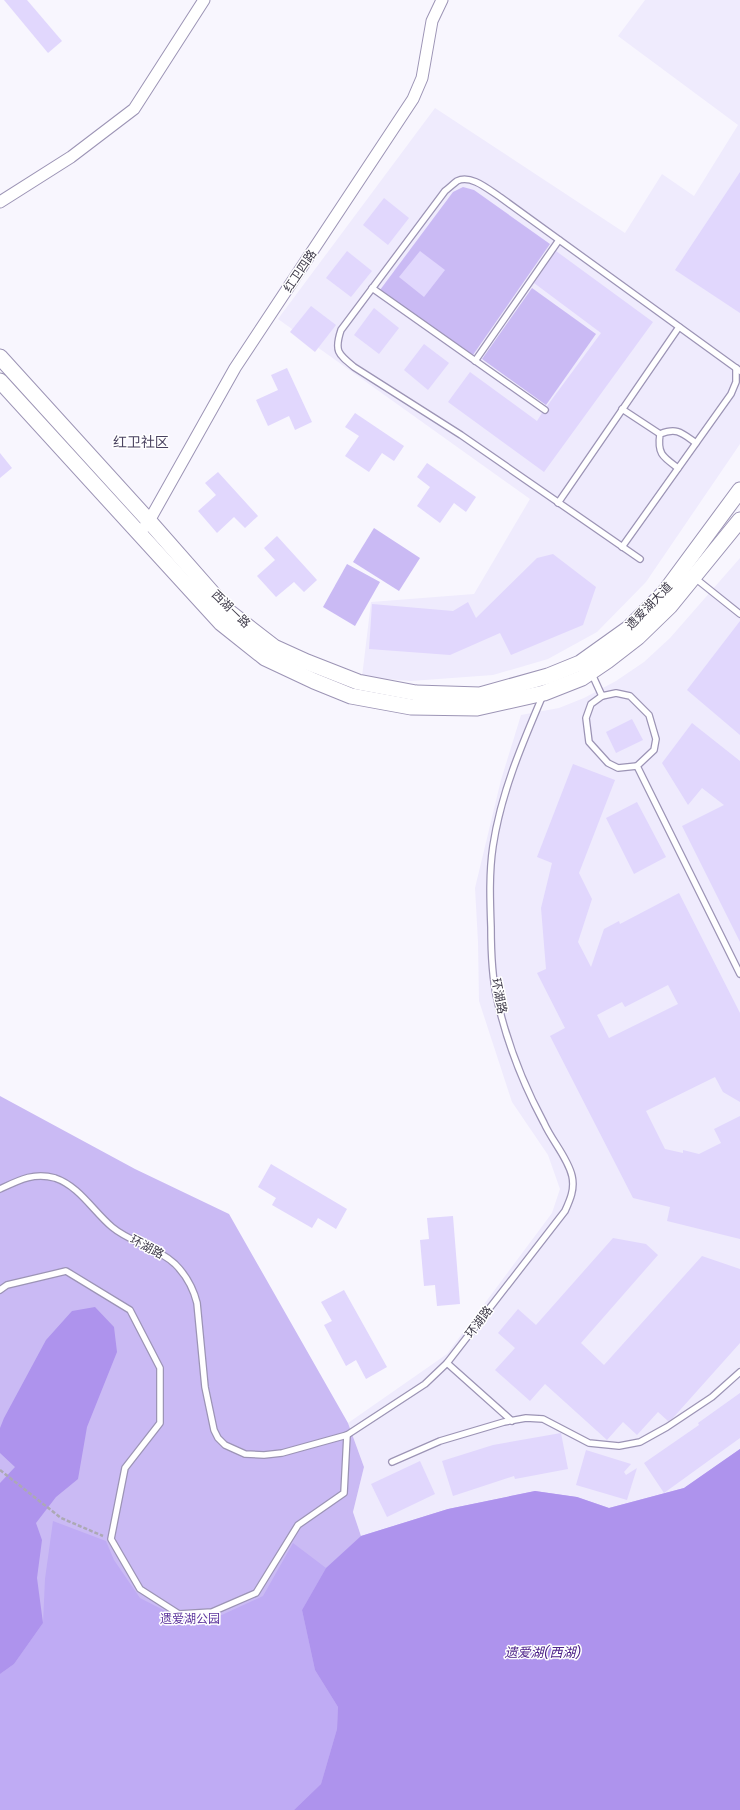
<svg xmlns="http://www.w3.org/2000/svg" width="740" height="1810" font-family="Poppins,'Noto Sans SC',sans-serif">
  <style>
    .built { fill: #efebfd }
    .green { fill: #cabaf4 }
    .forest { fill: #bfabf4 }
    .water { fill: #ae93ed }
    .building { fill: #e1d7fd; fill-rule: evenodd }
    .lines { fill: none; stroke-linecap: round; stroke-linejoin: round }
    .service-casing { stroke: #9c94b5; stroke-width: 8 }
    .minor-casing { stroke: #9c94b5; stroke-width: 13 }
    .secondary-casing { stroke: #9c94b5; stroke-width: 17 }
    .path { stroke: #aca9b4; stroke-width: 2.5; stroke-dasharray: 4 2; stroke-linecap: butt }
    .service { stroke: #fff; stroke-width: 5.5 }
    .minor { stroke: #fff; stroke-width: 11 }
    .secondary { stroke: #fff; stroke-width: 15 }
    .labels { text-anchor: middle; stroke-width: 3; stroke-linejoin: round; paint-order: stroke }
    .street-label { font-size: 12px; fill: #3e3a49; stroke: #fff }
    .park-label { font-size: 12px; fill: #5c349c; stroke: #fff }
    .water-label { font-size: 13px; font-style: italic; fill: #4c2188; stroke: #fff }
    .quarter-label { font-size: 14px; fill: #49415f; stroke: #fff }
  </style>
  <rect width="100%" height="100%" fill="#f8f6fe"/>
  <!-- built -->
  <g class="built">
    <polygon points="645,0 740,0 740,444 646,582 597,632 548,659 493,675 411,681 362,677 371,602 474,594 530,499 278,319 435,108 625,233 662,174 694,196 738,125 618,36"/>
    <polygon points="740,558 740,1449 684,1488 609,1508 577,1497 535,1491 448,1509 361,1536 353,1512 364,1467 348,1423 447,1354 552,1213 560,1189 548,1155 512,1102 479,1001 478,942 475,888 501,780 521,715 559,708 584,698 616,681 644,662 670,638"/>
  </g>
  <!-- green -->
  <g class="green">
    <polygon points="463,187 474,190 550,244 473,355 380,290 453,192"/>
    <polygon points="532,288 596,334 546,405 482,359"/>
    <polygon points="374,528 420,558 399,591 353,562"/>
    <polygon points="347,564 380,582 355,626 323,607"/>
    <polygon points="0,1096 135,1169 229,1214 348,1423 364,1467 353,1512 361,1536 448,1509 535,1491 577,1497 609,1508 684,1488 740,1449 740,1810 0,1810"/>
  </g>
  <!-- forest -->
  <polygon class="forest" points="53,1521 106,1541 114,1560 140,1598 183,1620 215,1618 263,1596 293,1543 326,1568 302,1610 315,1670 338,1707 337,1729 321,1784 294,1810 0,1810 0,1674 14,1664 43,1623 45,1579"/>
  <!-- water -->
  <g class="water">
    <polygon points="95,1307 114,1327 117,1352 87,1427 78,1479 56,1497 36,1523 42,1540 37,1578 43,1623 14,1664 0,1674 0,1483 15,1467 0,1453 0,1428 4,1418 46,1340 72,1311"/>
    <polygon points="740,1449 740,1810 294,1810 321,1784 337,1729 338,1707 315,1670 302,1610 326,1568 361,1536 448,1509 535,1491 577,1497 609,1508 684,1488"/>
  </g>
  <!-- building -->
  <g class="building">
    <polygon points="4,0 27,0 62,41 48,53"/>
    <polygon points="740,172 740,313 675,270"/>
    <polygon points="384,198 409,218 388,245 363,225"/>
    <polygon points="347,251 372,271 351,297 326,278"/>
    <polygon points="420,251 445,270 424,297 399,277"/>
    <polygon points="556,251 653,322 544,472 448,402 470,372 537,421 542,413 548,413 549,410 547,406 601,333 534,283"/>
    <polygon points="311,306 336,325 315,352 290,332"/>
    <polygon points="374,308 399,328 379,354 354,335"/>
    <polygon points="424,344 449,363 428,390 404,370"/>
    <polygon points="287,368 312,422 295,430 289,416 268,426 256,400 278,390 271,375"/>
    <polygon points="355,413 404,446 394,461 382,453 369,472 345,456 359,436 345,427"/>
    <polygon points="0,453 12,468 0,478"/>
    <polygon points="427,463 476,497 466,512 454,503 440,523 417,506 430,487 417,477"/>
    <polygon points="218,472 258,516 245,528 234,517 217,533 198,511 216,495 205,483"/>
    <polygon points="277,536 317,580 304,592 294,582 276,597 257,576 275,560 264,548"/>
    <polygon points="553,554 596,587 583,625 511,655 500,633 450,655 369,649 372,604 453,611 468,602 476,618 537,558"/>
    <polygon points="740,621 740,735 687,690"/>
    <polygon points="632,719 643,740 616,753 606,732"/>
    <polygon points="692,723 740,761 740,942 682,826 724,805 702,788 688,805 662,763"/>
    <path d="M 573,764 L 615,780 L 579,873 L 592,899 L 578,942 L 591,967 L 604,929 L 619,921 L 620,924 L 679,893 L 740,1013 L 740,1102 L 723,1092 L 715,1077 L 646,1111 L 665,1149 L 683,1153 L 683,1150 L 699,1154 L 721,1143 L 714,1129 L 740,1116 L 740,1239 L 667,1221 L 670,1207 L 633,1198 L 550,1036 L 565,1028 L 537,973 L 546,969 L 541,908 L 552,863 L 537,857 ZM 668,985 L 678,1004 L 609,1038 L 597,1015 L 622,1002 L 625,1007 Z"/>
    <polygon points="637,802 666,857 634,874 606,818"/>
    <polygon points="271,1164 347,1209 336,1229 318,1218 312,1228 272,1205 276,1198 258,1187"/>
    <polygon points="453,1216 460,1304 437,1306 435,1285 424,1286 420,1240 429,1239 427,1218"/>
    <polygon points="613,1238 646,1244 658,1255 581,1343 604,1365 702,1256 740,1269 740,1343 672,1419 668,1421 658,1412 637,1435 623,1422 607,1440 545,1384 530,1401 495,1370 515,1348 498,1333 518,1309 536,1325"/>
    <polygon points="344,1290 387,1367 366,1379 356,1360 346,1366 324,1325 332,1321 321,1302"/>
    <polygon points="740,1393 740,1438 664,1493 644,1463 699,1425 698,1423"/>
    <polygon points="561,1433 568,1469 515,1479 514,1476 453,1496 442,1461 493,1445"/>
    <polygon points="586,1450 631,1464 624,1472 626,1475 637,1468 627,1500 576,1485"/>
    <polygon points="420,1461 435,1494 387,1517 371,1484"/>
  </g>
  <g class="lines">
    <defs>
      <g id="service">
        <polyline points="372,288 545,410"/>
        <polyline points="475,361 559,240"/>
        <polyline points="622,409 660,434"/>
        <path d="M 678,468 C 663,457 657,454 660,434 C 677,427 682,433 696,443"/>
        <polyline points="558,503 679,327"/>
        <polyline points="622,547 731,394 736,382 736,368"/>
        <path d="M 640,559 L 461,435 L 354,367 C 338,354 334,351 341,330 L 445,191 C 449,188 453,184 457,181 C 471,174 489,190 500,197 L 740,371"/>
        <polyline points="695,578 740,614"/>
        <polyline points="591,672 602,696 616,693 630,696 649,715 656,739 654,750 637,766 740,974"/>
        <polyline points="602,696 591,704 586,718 589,742 608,763 618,768 637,766"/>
        <path d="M 0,1189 C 19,1180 34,1172 55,1178 C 79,1186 93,1211 112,1227 C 131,1243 157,1247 175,1264 C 186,1275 193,1287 197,1303 L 205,1387 L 214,1430 L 218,1438 L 225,1445 L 245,1454 L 264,1455 L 282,1453 L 347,1435 L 425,1384 L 447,1363 L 565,1211 C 570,1200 575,1189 572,1176 C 568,1158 552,1141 544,1123 C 523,1084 507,1043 497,999 C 492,977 491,951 491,927 C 490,900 489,873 493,846 C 501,793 522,744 543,695"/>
        <polyline points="0,1290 7,1285 66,1271 130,1310 160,1368 160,1423 125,1468 111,1539 140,1589 179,1614 212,1612 256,1593 298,1525 344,1493 347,1435"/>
        <polyline points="447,1363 512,1421"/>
        <polyline points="392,1462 440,1441 504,1422 526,1418 543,1419 589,1443 619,1446 640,1442 667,1427 712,1397 740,1372"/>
      </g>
      <g id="minor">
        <polyline points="0,202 71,157 134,109 204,0"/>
        <polyline points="139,534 149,521 235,368 413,99 422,78 432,21 442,0"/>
      </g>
      <g id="secondary">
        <polyline points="0,357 149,521 229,612 274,647 307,662 358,682 416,693 480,695 548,676 580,663 629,628 664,593 740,490"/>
        <polyline points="0,381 221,623 265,658 314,681 351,696 411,707 477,708 544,693 582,678 607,661 638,637 670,606 740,520"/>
      </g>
    </defs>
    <!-- service casing -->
    <use href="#service" class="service-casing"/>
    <!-- minor casing -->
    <use href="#minor" class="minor-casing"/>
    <!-- secondary casing -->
    <use href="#secondary" class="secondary-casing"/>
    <!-- path -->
    <polyline class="path" points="0,1470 61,1518 103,1536"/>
    <!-- service -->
    <use href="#service" class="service"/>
    <!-- minor -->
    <use href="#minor" class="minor"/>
    <!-- secondary -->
    <use href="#secondary" class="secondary"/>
  </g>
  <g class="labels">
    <!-- street labels -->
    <g class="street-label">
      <text transform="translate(300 271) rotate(-56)" y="4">红卫四路</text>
      <text transform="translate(649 606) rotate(-46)" y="4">遗爱湖大道</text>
      <text transform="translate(231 609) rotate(44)" y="4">西湖一路</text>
      <text transform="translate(499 996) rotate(79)" y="4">环湖路</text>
      <text transform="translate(147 1247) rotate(28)" y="4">环湖路</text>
      <text transform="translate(479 1322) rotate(-53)" y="4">环湖路</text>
    </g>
    <!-- park labels -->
    <g class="park-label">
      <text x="190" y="1623">遗爱湖公园</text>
    </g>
    <!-- water labels -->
    <g class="water-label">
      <text x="543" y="1657">遗爱湖(西湖)</text>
    </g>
    <!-- quarter labels -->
    <g class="quarter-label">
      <text x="141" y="447">红卫社区</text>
    </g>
  </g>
</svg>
